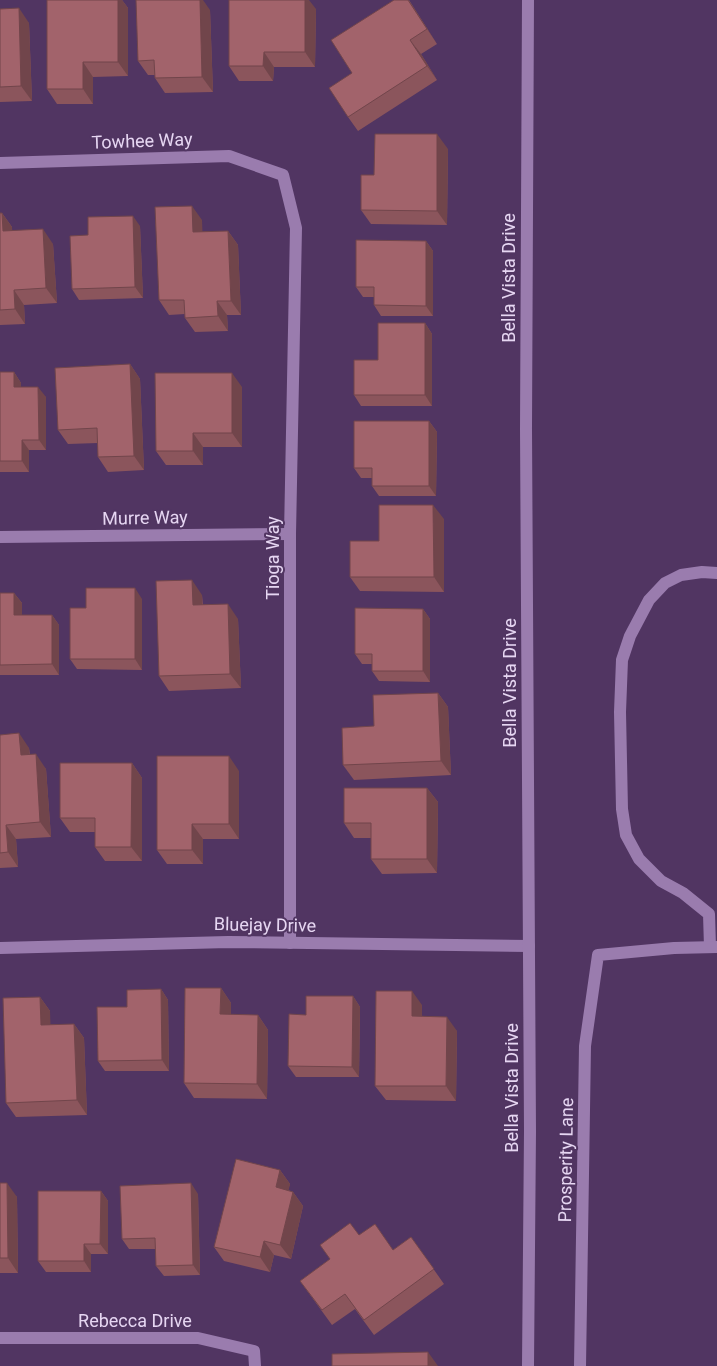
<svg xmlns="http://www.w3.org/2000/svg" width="717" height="1366" font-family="Roboto,sans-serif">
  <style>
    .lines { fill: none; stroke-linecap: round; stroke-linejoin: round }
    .minor { stroke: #9a7cae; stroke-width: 12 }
    .wall { fill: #8b555c }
    .shaded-wall { fill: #71454b }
    .building { fill: #a2636b; stroke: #71454b }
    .labels { text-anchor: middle; stroke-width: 4; stroke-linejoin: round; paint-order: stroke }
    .street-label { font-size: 18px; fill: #e6d6f2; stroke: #513562 }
  </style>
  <rect width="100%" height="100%" fill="#513562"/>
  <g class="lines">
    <!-- minor -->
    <g class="minor">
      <polyline points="0,163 229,156 283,175 296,228 290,534 290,943"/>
      <polyline points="0,537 290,534"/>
      <polyline points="710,947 709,914 683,893 661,881 639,859 626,835 622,809 620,712 622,660 630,636 649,600 665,583 681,575 702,572 717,573"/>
      <polyline points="0,948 228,942 529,946"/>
      <polyline points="0,1338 198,1338 254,1351 255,1366"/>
      <polyline points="528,1366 530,1131 526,429 528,0"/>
      <polyline points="580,1366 585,1046 598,955 674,948 717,947"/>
    </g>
  </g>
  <!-- wall -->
  <g class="wall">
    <polygon points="47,0 122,0 128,8 128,76 93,77 93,104 57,104 47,89"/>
    <polygon points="394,0 409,0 437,44 421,54 437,80 358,131 348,117"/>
    <polygon points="0,9 29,23 32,101 0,102"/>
    <polygon points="316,9 315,67 274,67 273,81 239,81 229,66"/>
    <polygon points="210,10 213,92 165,93 155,78 155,75 148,75 138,61"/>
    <polygon points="448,149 447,225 371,224 361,210 374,175"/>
    <polygon points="0,213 2,213 12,227 12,231 53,244 57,303 24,305 25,324 0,325"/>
    <polygon points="202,220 202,232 228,231 238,245 241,315 227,315 228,331 195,332 185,318 185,314 169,315 159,300"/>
    <polygon points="140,226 143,298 79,300 72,289 88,235"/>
    <polygon points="426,241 433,251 433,316 381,316 374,305 374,297 363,297 356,287"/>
    <polygon points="425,323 432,334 432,406 361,406 354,395 378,360"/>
    <polygon points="130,364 140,379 144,470 108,472 98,457 98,443 68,444 58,430"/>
    <polygon points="0,372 14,372 21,383 21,387 46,397 46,450 29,450 29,472 0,472"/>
    <polygon points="242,387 242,447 203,447 203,465 166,465 156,451"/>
    <polygon points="429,421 437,432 436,496 379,496 372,486 372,478 361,478 354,468"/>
    <polygon points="444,519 444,592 360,591 350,577 379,541"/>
    <polygon points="0,593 14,593 22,603 22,615 52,615 59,625 59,675 0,675"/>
    <polygon points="202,595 203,605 238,619 241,688 169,691 159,676"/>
    <polygon points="142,599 142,670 77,669 70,659 86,608"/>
    <polygon points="423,609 430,619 430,682 379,681 372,671 372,664 362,664 355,654"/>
    <polygon points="438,693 448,707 451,775 354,780 343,765 374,726"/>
    <polygon points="0,735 29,748 30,755 46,769 51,837 16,839 18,867 0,868"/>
    <polygon points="132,763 142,778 142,861 105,861 95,847 95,832 70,832 60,818"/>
    <polygon points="239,771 239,839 203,839 203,864 167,864 157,850"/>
    <polygon points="427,788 438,802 437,873 382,874 371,859 371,838 354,838 344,823"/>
    <polygon points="221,988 231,1003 231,1015 258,1015 268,1030 267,1099 194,1098 184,1083"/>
    <polygon points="161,989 168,1000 169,1071 105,1071 98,1061"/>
    <polygon points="353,996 360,1007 359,1077 296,1077 288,1066 306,1015"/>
    <polygon points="40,997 50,1011 50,1025 74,1024 84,1038 87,1115 16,1117 6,1103"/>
    <polygon points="422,1005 422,1016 457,1031 456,1101 386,1100 375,1086"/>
    <polygon points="280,1170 290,1184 288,1190 293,1192 303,1206 291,1259 274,1255 270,1272 224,1261 214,1247"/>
    <polygon points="0,1183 17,1197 18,1273 0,1273"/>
    <polygon points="101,1191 108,1201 108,1254 91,1254 91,1272 46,1272 38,1261"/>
    <polygon points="198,1194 200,1275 164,1276 156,1266 156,1249 129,1249 122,1239"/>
    <polygon points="359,1235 393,1250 411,1237 444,1284 374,1335 355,1309 332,1325 300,1281 330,1259"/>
  </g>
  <!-- shaded-wall -->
  <g class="shaded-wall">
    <polygon points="118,0 122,0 128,8 128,76 118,62"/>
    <polygon points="200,0 203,0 210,10 213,92 202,77"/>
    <polygon points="305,0 309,0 316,9 315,67 305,52"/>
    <polygon points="408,0 414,8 437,44 427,29"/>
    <polygon points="19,8 29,23 32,101 21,86"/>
    <polygon points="410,40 421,54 437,80 427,66"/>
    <polygon points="264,52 274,67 273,81 263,66"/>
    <polygon points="83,62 93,77 93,104 83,89"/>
    <polygon points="437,134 448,149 447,225 437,211"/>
    <polygon points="192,206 202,220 203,246 193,232"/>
    <polygon points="2,213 12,227 13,246 3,231"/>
    <polygon points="133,216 140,226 143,298 135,287"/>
    <polygon points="43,229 53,244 57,303 46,288"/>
    <polygon points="228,231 238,245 241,315 231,301"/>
    <polygon points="426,241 433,251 433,316 426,306"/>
    <polygon points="14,290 24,305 25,324 15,309"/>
    <polygon points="217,301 227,315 228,331 218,316"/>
    <polygon points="425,323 432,334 432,406 425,395"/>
    <polygon points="130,364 140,379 144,470 134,456"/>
    <polygon points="14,372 21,383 21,397 14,387"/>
    <polygon points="232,373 242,387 242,447 232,433"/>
    <polygon points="38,387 46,397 46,450 39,440"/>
    <polygon points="429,421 437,432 436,496 429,486"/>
    <polygon points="193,433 203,447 203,465 193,451"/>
    <polygon points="22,440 29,450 29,472 22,461"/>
    <polygon points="433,505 444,519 444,592 434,577"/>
    <polygon points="192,580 202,595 203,620 193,605"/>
    <polygon points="135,588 142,599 142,670 135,659"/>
    <polygon points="14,593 22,603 22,625 14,615"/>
    <polygon points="228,604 238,619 241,688 230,674"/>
    <polygon points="423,609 430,619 430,682 423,671"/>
    <polygon points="52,615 59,625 59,675 52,664"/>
    <polygon points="438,693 448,707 451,775 441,761"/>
    <polygon points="19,733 29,748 31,770 21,755"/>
    <polygon points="36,754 46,769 51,837 40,822"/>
    <polygon points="229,756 239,771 239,839 229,824"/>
    <polygon points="132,763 142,778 142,861 131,847"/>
    <polygon points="427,788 438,802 437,873 427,859"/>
    <polygon points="192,824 203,839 203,864 192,850"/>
    <polygon points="6,825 16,839 18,867 8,852"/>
    <polygon points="221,988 231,1003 231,1029 220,1014"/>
    <polygon points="161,989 168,1000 169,1071 162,1060"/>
    <polygon points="412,991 422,1005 422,1031 412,1016"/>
    <polygon points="353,996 360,1007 359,1077 352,1067"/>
    <polygon points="40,997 50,1011 51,1040 41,1025"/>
    <polygon points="258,1015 268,1030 267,1099 257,1084"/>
    <polygon points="447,1017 457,1031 456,1101 446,1086"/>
    <polygon points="74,1024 84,1038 87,1115 77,1100"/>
    <polygon points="280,1170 290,1184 286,1202 276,1187"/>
    <polygon points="7,1183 17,1197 18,1273 8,1258"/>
    <polygon points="191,1183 198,1194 200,1275 193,1265"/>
    <polygon points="101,1191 108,1201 108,1254 100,1244"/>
    <polygon points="293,1192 303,1206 291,1259 280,1245"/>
    <polygon points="264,1241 274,1255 270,1272 260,1257"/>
    <polygon points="84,1244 91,1254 91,1272 84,1261"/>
    <polygon points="428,1352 438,1366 428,1366"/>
  </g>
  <!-- building -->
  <g class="building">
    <polygon points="47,0 118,0 118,62 83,62 83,89 47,89"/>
    <polygon points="136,0 200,0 202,77 155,78 154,60 138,61"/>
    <polygon points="229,0 305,0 305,52 264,52 263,66 229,66"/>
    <polygon points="394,0 408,0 427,29 410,40 427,66 348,117 329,88 352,73 331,40"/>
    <polygon points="19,8 21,86 0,87 0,9"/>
    <polygon points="375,134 437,134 437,211 361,210 361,175 374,175"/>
    <polygon points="192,206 193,232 228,231 231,301 217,301 218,316 185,318 184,300 159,300 155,207"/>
    <polygon points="0,213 2,213 3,231 43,229 46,288 14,290 15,309 0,310"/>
    <polygon points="133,216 135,287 72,289 70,236 88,235 88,217"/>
    <polygon points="356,240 426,241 426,306 374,305 374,287 356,287"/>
    <polygon points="378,323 425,323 425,395 354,395 354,360 378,360"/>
    <polygon points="130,364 134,456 98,457 97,428 58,430 55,368"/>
    <polygon points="0,372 14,372 14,387 38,387 39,440 22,440 22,461 0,461"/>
    <polygon points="155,373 232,373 232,433 193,433 193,451 156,451"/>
    <polygon points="354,421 429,421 429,486 372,486 372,468 354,468"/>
    <polygon points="379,505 433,505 434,577 350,577 350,541 379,541"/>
    <polygon points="192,580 193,605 228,604 230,674 159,676 156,581"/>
    <polygon points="86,588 135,588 135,659 70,659 70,608 86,608"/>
    <polygon points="0,593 14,593 14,615 52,615 52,664 0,665"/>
    <polygon points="355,608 423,609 423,671 372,671 372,654 355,654"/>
    <polygon points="438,693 441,761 343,765 342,728 374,726 373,695"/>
    <polygon points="19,733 21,755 36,754 40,822 6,825 8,852 0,853 0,735"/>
    <polygon points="157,756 229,756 229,824 192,824 192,850 157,850"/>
    <polygon points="60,763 132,763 131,847 95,847 95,818 60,818"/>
    <polygon points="344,788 427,788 427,859 371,859 371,823 344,823"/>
    <polygon points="185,988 221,988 220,1014 258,1015 257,1084 184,1083"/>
    <polygon points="161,989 162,1060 98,1061 97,1007 127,1007 127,990"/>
    <polygon points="376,991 412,991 412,1016 447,1017 446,1086 375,1086"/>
    <polygon points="306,996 353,996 352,1067 288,1066 289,1014 306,1015"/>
    <polygon points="40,997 41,1025 74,1024 77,1100 6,1103 3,998"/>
    <polygon points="236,1159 280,1170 276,1187 293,1192 280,1245 264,1241 260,1257 214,1247"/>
    <polygon points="0,1183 7,1183 8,1258 0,1258"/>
    <polygon points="191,1183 193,1265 156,1266 155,1238 122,1239 120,1186"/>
    <polygon points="38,1191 101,1191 100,1244 84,1244 84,1261 38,1261"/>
    <polygon points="350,1223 359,1235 375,1224 393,1250 411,1237 434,1269 364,1320 345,1294 322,1310 300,1281 330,1259 320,1245"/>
    <polygon points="428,1352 428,1366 332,1366 332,1354"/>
  </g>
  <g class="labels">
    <!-- street labels -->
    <g class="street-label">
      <text transform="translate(142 141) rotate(-2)" y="6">Towhee Way</text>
      <text transform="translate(509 278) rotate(-90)" y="6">Bella Vista Drive</text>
      <text transform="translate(145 518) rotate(-1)" y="6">Murre Way</text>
      <text transform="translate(273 558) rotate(-90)" y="6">Tioga Way</text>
      <text transform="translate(510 683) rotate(-90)" y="6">Bella Vista Drive</text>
      <text transform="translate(265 925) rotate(1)" y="6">Bluejay Drive</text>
      <text transform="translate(512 1088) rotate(-90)" y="6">Bella Vista Drive</text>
      <text transform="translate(566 1160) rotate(-89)" y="6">Prosperity Lane</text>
      <text x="135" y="1327">Rebecca Drive</text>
    </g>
  </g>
</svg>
